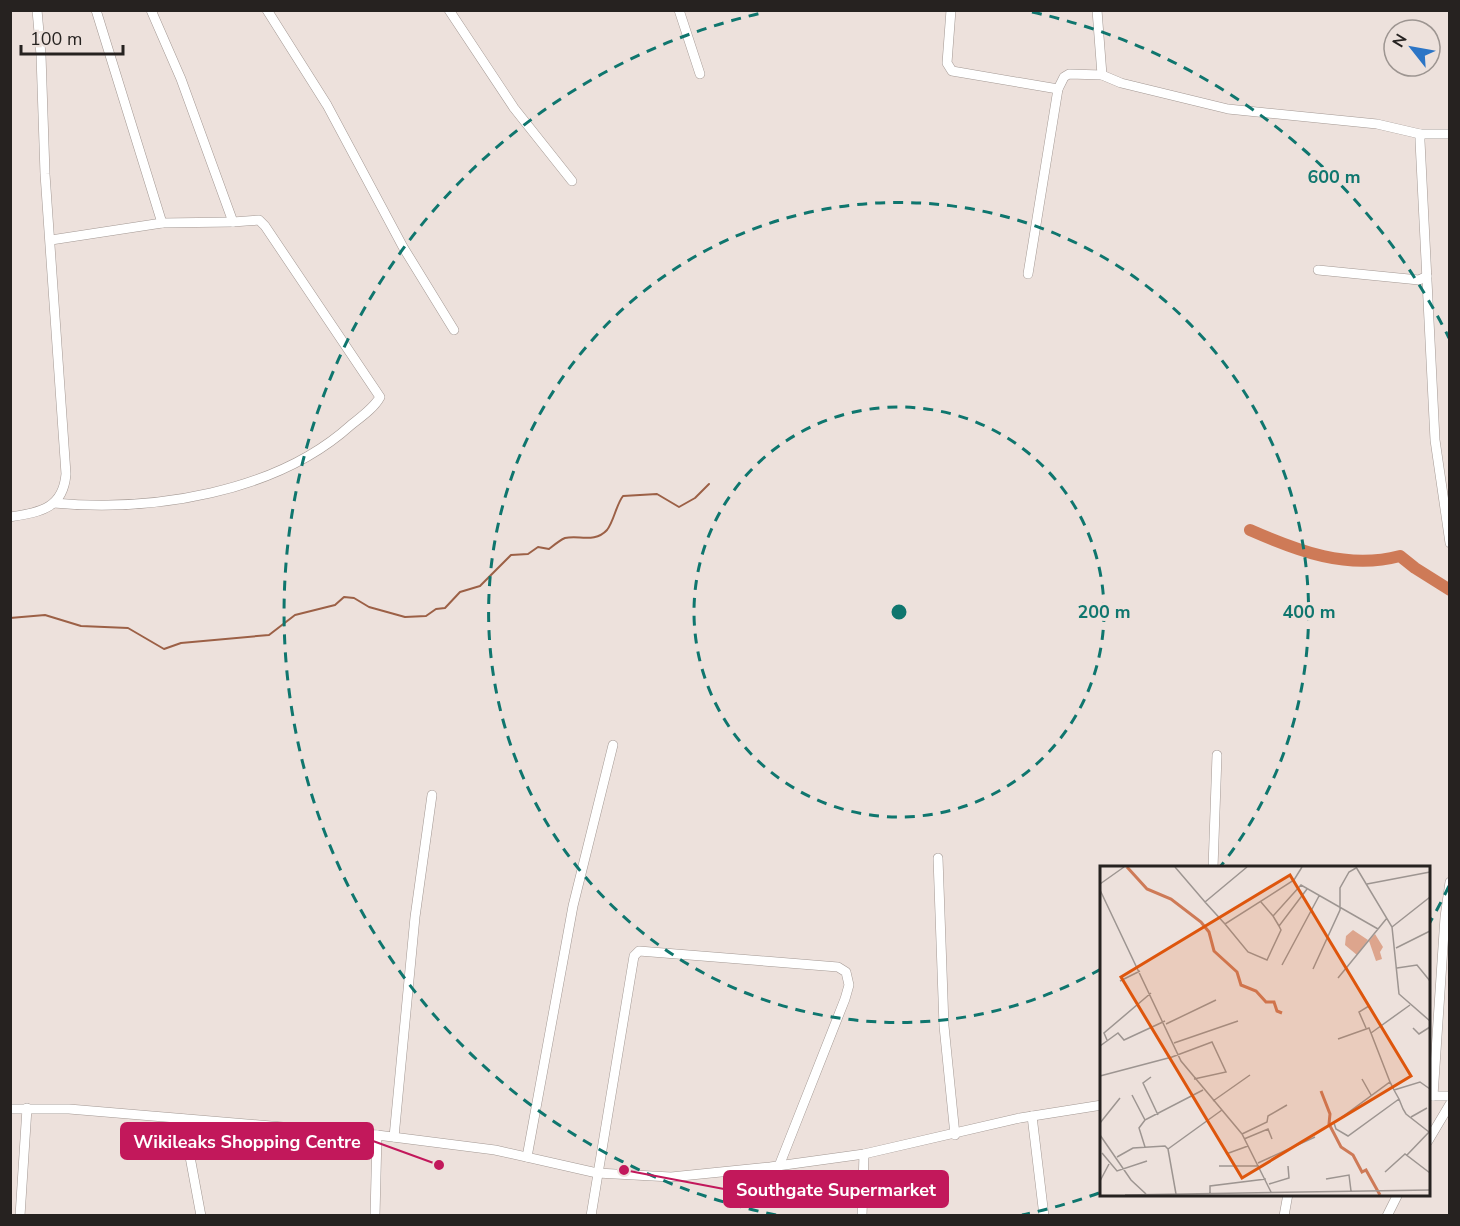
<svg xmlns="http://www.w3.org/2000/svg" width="1460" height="1226" font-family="'Nunito Sans',sans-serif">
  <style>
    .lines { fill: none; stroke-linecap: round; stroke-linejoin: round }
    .stream { stroke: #9c6046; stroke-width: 2 }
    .river { stroke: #ce7a57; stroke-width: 12 }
    .minor-casing { stroke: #a39893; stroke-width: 10 }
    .minor { stroke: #fff; stroke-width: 9 }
    .ring { fill: none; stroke: #0f766e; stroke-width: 3; stroke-dasharray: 10 8 }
    .inset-river { fill: none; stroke: #ce7a57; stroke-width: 3 }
    .inset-road { fill: none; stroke: #9d9591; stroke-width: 1.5 }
    .view { fill: #de560d; fill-opacity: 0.15; stroke: #de560d; stroke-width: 3 }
    .inset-edge { fill: none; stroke: #262220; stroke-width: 3 }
    .centre { fill: #0f766e; stroke: #ede1dc; stroke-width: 3 }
    .ring-label { font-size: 18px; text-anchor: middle; font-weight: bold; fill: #0f766e; stroke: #ede1dc; stroke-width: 6; stroke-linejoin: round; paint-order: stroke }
    .leader { fill: none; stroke: #c2185b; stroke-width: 2 }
    .callout-dot { fill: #c2185b; stroke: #ede1dc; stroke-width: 2 }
    .callout { fill: #c2185b; stroke: #c2185b; stroke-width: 2 }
    .callout-label { font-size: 18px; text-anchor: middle; font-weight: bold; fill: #fff }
  </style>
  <rect width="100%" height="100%" fill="#ede1dc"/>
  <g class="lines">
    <!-- stream -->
    <path class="stream" d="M 10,618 L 45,615 L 81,626 L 128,628 L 164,649 L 181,643 L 269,635 L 295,615 L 335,605 L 344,597 L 354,598 L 369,607 L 405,617 L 426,616 L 436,609 L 445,608 L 460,592 L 480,586 L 511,555 L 528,554 L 538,547 L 549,549 C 554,545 560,540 565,538 C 579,535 595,543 607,530 C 614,521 616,505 623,496 L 657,494 L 679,507 L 695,498 L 709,484"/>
    <!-- river -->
    <path class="river" d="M 1250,530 C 1298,551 1347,570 1400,556 L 1415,568 L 1450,590"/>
    <defs>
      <g id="minor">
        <polyline points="96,10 162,223 233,222"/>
        <polyline points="267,10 327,105 403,247 454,330"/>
        <polyline points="449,10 514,108 572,181"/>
        <polyline points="679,10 700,74"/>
        <polyline points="951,10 947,63 952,71 1058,89"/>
        <polyline points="1097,10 1102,75"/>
        <polyline points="1450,134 1420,134 1420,141 1435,440 1450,543"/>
        <polyline points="51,240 162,223"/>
        <polyline points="1318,270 1419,280 1427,276"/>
        <polyline points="1028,274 1058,89 1064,77 1069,74 1102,75 1121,83 1228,109 1377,124 1420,134"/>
        <path d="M 54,503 C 152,512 276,493 351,425 C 361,417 374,408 380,397 L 265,226 L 259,220 L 233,222 L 181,79 L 151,10"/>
        <path d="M 10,517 C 40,512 63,509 66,474 L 45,174 L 41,55 L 37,10"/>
        <polyline points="938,858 944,1026 955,1135"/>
        <polyline points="1213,868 1217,755"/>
        <polyline points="1428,1096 1450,1096"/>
        <polyline points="1433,1096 1445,917 1450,882"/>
        <polyline points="10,1109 69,1109 377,1135 495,1150 597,1173 671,1177 770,1167 864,1154 1020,1118 1102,1105"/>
        <polyline points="1032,1116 1044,1216"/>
        <polyline points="183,1119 201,1216"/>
        <polyline points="394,1137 415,917 432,795"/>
        <polyline points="1428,1141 1450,1104"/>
        <polyline points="527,1157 573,906 613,745"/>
        <polyline points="20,1216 27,1108"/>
        <polyline points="375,1216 377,1135"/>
        <polyline points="591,1216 634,956 639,951 838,967 846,972 849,985 845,999 779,1166"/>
        <polyline points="862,1216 864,1154"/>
        <polyline points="1284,1216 1288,1194"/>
        <polyline points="1387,1216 1398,1194"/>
      </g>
    </defs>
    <!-- minor casing -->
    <use href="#minor" class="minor-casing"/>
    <!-- minor -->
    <use href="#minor" class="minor"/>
  </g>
  <!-- distance rings -->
  <g class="ring">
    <circle cx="899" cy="612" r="205"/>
    <path d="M1101 969A410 410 0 1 1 1220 867"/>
    <path d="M1449 886A615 615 0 0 1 1429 924M1099 1193A615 615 0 0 1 1022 1215M776 1215A615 615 0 0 1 766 12M1032 12A615 615 0 0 1 1449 338"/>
  </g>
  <!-- overview -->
  <g transform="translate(1100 866)">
    <rect width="330" height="330" fill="#ede1dc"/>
    <path d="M 253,64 L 268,74 L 257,89 L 245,79 L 246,70 ZM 275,68 L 283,81 L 280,86 L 282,93 L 276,95 L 269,75 Z" fill="#dda58d"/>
    <path class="inset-river" d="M 27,1 L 47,23 L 71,33 L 101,56 L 109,66 L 114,85 L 137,106 L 141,119 L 156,125 L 166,136 L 174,136 L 177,145 L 182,147M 221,225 L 230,248 L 229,258 L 241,281 L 253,289 L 262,306 L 266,304 L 280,329"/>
    <path class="inset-road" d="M 75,1 L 105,36M 147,1 L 105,36 L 125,58 L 194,14 L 202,1M 256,1 L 292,61 L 299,128 L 330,155M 0,18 L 24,1M 267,18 L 330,6M 0,24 L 81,195 L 142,268 L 171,326M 161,36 L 173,50M 125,58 L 148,86 L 167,94 L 181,64 L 179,60 L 207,23M 179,60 L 173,50 L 201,19 L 278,63M 292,61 L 330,31M 296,82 L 330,65M 182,99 L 219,30M 297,102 L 317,99 L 330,115M 213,103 L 240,44 L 240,22 L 249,6 L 256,2M 238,112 L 287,52M 20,115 L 40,105M 261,126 L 269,140 L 259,146 L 266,162M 66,158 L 116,134M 313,162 L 319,168 L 330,161M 271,167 L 310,139M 238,173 L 269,162 L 290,216M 7,174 L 4,167 L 51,127M 74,177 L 138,155M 0,180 L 18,167 L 24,174 L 65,155M 0,210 L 72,191 L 112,176 L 126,206 L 94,213M 51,211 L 43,217 L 58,249M 262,213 L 271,229M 294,224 L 320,216 L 330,223M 32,229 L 45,254 L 103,224M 299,233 L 248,270 L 236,263 L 234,257 L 290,216 L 294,224 L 299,233 L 303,243 L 306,248 L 329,266 L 307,289M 113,235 L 150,209M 311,251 L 327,242M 45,254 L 39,262 L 45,281M 0,257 L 20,232M 142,268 L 167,256 L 168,250 L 187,239M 0,269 L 31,314 L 46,328M 144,273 L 168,263 L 172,273M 68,283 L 122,244M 68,283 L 76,328M 2,287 L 17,305 L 47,295M 126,288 L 148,280M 17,291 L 33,282 L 65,280 L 68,283M 158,297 L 215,271M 119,300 L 159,300M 285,306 L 305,288 L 330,307M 226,313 L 249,309 L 251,325M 0,315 L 9,298M 169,318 L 189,312 L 188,300M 110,327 L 110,320 L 166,313M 25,329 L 330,324"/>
    <path class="view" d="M 190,9 L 311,210 L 142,312 L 21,111 Z"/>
    <rect width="330" height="330" class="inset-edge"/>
  </g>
  <circle cx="899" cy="612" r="9" class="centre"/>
  <g class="ring-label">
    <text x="1334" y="183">600 m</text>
    <text x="1104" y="618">200 m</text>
    <text x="1309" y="618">400 m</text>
  </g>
  <!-- callouts -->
  <path class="leader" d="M439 1165L373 1141M624 1170L724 1189"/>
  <g class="callout-dot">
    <circle cx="439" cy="1165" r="6"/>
    <circle cx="624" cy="1170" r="6"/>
  </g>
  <g class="callout">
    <rect x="121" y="1123" width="252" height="36" rx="6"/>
    <rect x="724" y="1171" width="224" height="36" rx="6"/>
  </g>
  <g class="callout-label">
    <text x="247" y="1148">Wikileaks Shopping Centre</text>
    <text x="836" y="1196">Southgate Supermarket</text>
  </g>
  <!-- border -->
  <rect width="1460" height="1226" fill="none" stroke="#262220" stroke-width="24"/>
  <!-- north arrow -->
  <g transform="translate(1412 48) rotate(301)"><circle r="28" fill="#ede1dc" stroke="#9d9591" stroke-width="1.5"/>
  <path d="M0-4.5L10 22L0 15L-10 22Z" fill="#2c75c6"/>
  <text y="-9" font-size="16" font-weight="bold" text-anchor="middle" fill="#262220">N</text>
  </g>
  <!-- scale -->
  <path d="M21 45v9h102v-9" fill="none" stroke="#262220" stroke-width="3"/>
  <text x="30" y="45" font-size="18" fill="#262220" stroke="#ede1dc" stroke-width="4.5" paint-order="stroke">100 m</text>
</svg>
